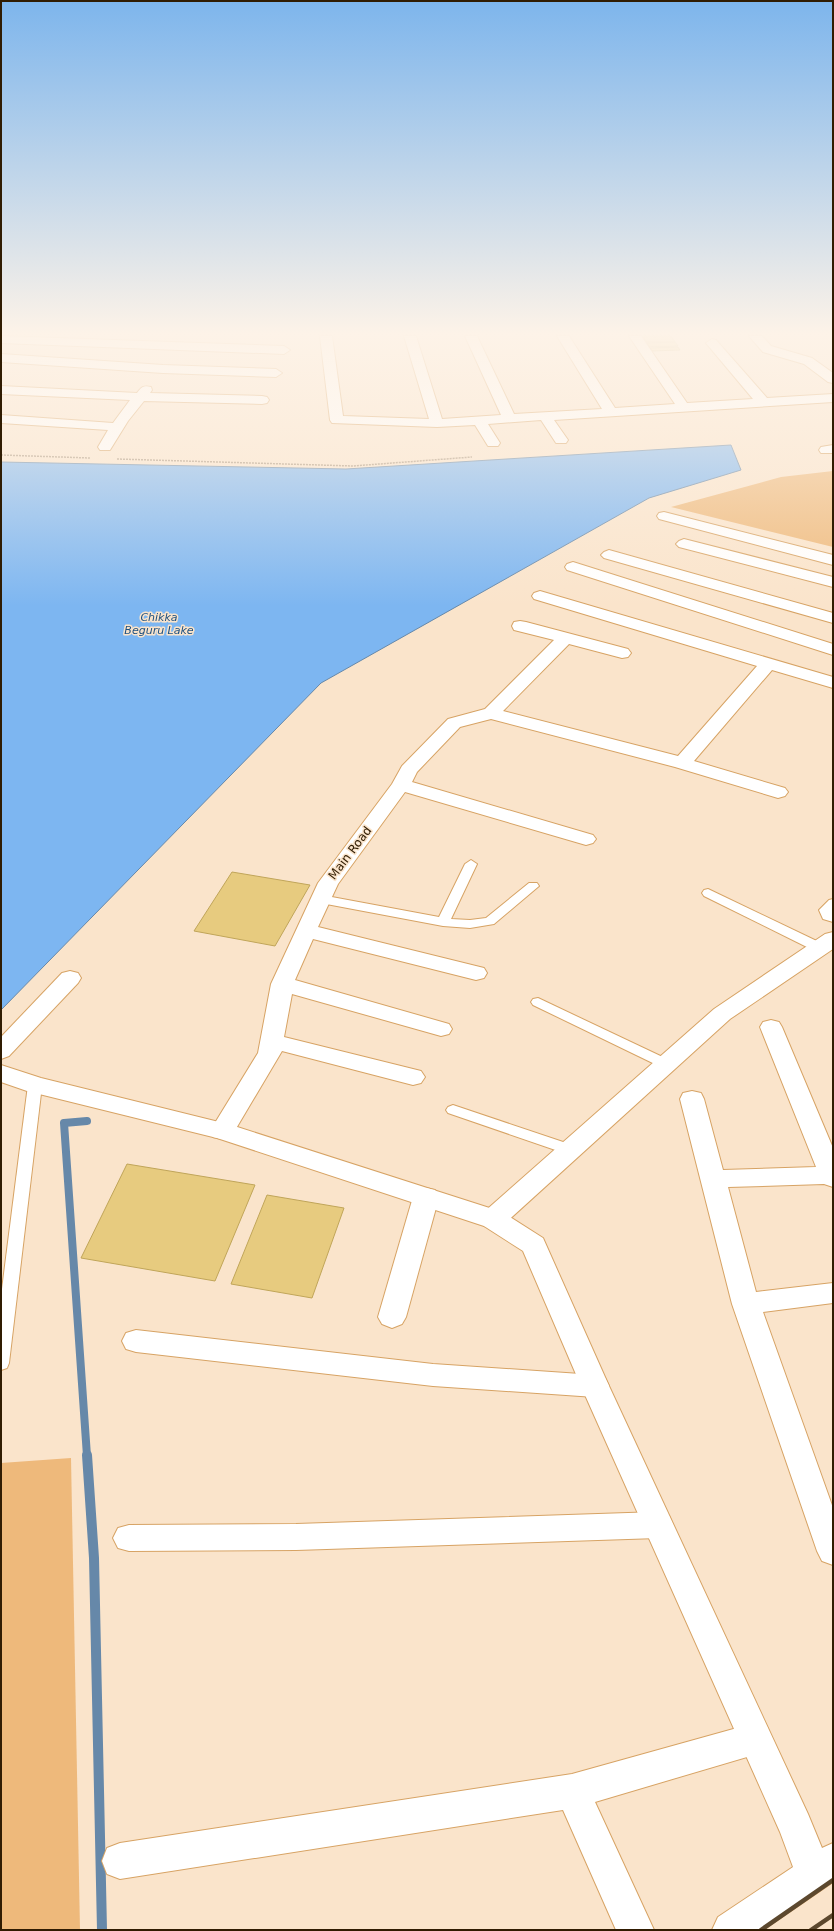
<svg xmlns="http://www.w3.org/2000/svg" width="834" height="1931" font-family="'DejaVu Sans',sans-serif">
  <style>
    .green { fill: #eeb97b }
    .water { fill: #7db6f1; stroke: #6688a9 }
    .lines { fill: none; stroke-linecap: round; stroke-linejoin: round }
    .stream-far1 { stroke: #6688a9; stroke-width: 8 }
    .stream { stroke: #6688a9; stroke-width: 10 }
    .building { fill: #e7cb7f; stroke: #c0a559 }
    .service-casing { stroke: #d7a364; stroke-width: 2 }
    .minor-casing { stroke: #d7a364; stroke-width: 2 }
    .tertiary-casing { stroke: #d7a364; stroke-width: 2 }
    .path { stroke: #ac967d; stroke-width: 1.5; stroke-dasharray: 2 1; stroke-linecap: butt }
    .service { fill: #fff; fill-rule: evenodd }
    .minor { fill: #fff; fill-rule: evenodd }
    .tertiary { fill: #fff; fill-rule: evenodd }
    .rail { stroke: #5c482e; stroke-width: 4.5 }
    .labels { text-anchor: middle; stroke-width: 3; stroke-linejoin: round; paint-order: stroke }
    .far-water-label { font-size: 11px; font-style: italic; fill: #1d4f7f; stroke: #fae4cb }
    .street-label { font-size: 12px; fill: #301c02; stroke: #fae4cb }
  </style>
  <rect width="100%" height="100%" fill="#fae4cb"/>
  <!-- green -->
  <g class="green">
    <polygon points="833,471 833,547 671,507 781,477"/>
    <polygon points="71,1458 80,1930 1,1930 1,1463"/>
  </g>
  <!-- water -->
  <polygon class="water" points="731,445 741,470 649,498 321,683 1,1010 1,462 346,469"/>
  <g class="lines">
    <!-- stream-far1 -->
    <polyline class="stream-far1" points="87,1456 64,1123 87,1121"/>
    <!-- stream -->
    <polyline class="stream" points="87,1455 94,1558 102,1930"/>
  </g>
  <!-- building -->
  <g class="building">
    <polygon points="643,336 671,336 675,342 646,342"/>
    <polygon points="675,342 678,346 649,347 647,343"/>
    <polygon points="678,347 680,350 652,351 650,348"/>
    <polygon points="232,872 310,885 275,946 194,931"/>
    <polygon points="127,1164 255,1185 215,1281 81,1258"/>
    <polygon points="267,1195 344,1208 312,1298 231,1284"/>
  </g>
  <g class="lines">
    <defs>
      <g id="service">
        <polygon points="471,860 477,864 451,919 470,920 486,918 529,883 537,883 539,886 494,924 470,928 443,926 321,903 315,899 321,895 439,917 465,864"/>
        <polygon points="708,889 825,945 826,948 825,951 815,951 704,896 702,893 704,890"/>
        <polygon points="833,899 832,911 833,922 823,919 819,910 829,900"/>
        <polygon points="538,998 671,1061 673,1064 671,1067 661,1067 533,1005 531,1002 533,999"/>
        <polygon points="35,1080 40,1082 42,1085 9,1363 7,1368 1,1370 1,1297 28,1085 30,1082"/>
        <polygon points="453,1105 575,1146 577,1150 575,1154 570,1155 448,1113 446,1110 448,1107"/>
      </g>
      <g id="minor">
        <polygon points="1,336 284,346 290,350 284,354 1,343"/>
        <polygon points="320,336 332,336 343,416 429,419 404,336 416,336 442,419 501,415 465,336 477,336 514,414 602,409 557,336 569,336 615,408 675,404 629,336 641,336 687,403 753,399 706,343 712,339 716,340 767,398 833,394 833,402 554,420 568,440 566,443 556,443 541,420 488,424 500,443 498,446 488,446 475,425 437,427 332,423 330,420"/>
        <polygon points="749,336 762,336 771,346 812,358 833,373 833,383 828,382 804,364 763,352"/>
        <polygon points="1,354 163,365 276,369 282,373 276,377 163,373 1,362"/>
        <path d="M 1,386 L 137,393 C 141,388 143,385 151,387 L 152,390 L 150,393 L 262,396 L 267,397 L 269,400 L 267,403 L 262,404 L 144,401 L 128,421 L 110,450 L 100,450 L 98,447 L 108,430 L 1,423 L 1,415 L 113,423 L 130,400 L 1,394 Z"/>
        <polygon points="833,445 833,453 821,453 819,450 821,447"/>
        <polygon points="664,512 833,555 833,565 659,519 657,516 659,513"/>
        <polygon points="684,539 833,577 833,587 679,547 676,544 679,541"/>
        <polygon points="609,550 833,613 833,623 604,558 601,555 604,552"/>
        <polygon points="573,562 833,644 833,655 567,570 565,567 567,564"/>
        <polygon points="540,591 833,677 833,688 772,670 694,761 785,788 788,792 785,796 778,798 675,767 491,719 460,727 417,772 412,782 593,835 596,839 593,843 586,845 405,792 338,884 318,927 484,968 487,973 484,978 476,980 313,939 295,980 449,1024 452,1029 449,1034 441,1036 292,994 284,1037 421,1071 425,1077 421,1083 413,1085 282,1051 231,1137 222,1139 213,1137 210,1131 258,1053 271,984 318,883 392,784 402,766 448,719 485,709 554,640 514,630 512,626 514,622 520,621 526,622 628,649 631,653 628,657 622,658 569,644 503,711 678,756 757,666 534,599 532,596 534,593"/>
        <polygon points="833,932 833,949 730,1019 502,1226 493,1228 484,1226 480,1219 484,1212 714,1009 825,934"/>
        <polygon points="70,971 78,973 81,978 78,983 9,1056 1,1059 1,1037 62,973"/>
        <polygon points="771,1020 779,1022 782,1027 833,1148 833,1187 824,1184 728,1187 756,1292 833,1283 833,1303 763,1312 833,1508 833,1565 822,1561 817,1551 732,1304 680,1099 683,1093 692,1091 701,1093 704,1099 723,1170 816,1167 760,1027 763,1022"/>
        <polygon points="426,1188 435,1190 439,1197 406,1317 402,1324 392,1328 382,1324 378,1317 413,1197 417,1190"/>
        <polygon points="136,1330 433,1364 595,1375 605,1378 609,1386 605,1394 595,1397 433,1386 136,1352 126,1349 122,1341 126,1333"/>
        <polygon points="658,1512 669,1516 673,1525 669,1534 658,1538 296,1550 129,1551 118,1548 113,1538 118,1528 129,1525 296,1524"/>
        <polygon points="755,1723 767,1727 772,1739 767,1751 595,1802 654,1930 616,1930 563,1810 120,1879 107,1874 102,1861 107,1848 120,1843 572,1774"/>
      </g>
      <polygon id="tertiary" points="1,1065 41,1078 231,1125 502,1212 543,1238 609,1386 808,1814 822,1848 833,1843 833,1882 763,1930 712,1930 718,1917 793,1867 780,1832 581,1386 523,1251 484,1226 217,1138 27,1091 1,1082"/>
    </defs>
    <!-- service casing -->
    <use href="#service" class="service-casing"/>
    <!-- minor casing -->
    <use href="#minor" class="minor-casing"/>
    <!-- tertiary casing -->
    <use href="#tertiary" class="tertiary-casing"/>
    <!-- path -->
    <g class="path">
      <polyline points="1,455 90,458"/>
      <polyline points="117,459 353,466 472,457"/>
    </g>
    <!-- service -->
    <use href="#service" class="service"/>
    <!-- minor -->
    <use href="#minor" class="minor"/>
    <!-- tertiary -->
    <use href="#tertiary" class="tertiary"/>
    <!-- rail -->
    <g class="rail">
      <polyline points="761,1930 833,1880"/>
      <polyline points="811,1930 833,1915"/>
    </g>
  </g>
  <!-- sky -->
  <linearGradient id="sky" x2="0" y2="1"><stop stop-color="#7db5ec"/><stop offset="0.55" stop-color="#fdf3e8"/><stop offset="1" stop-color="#fdf3e8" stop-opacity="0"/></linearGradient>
  <rect width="834" height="606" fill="url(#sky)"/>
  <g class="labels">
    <!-- far-water labels -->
    <g class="far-water-label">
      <text x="159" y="621">Chikka<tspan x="159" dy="13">Beguru Lake</tspan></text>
    </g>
    <!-- street labels -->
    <g class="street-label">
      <text transform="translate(350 853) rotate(-53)" y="4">Main Road</text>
    </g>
  </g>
  <!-- border -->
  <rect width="834" height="1931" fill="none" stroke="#301c02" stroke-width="4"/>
</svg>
